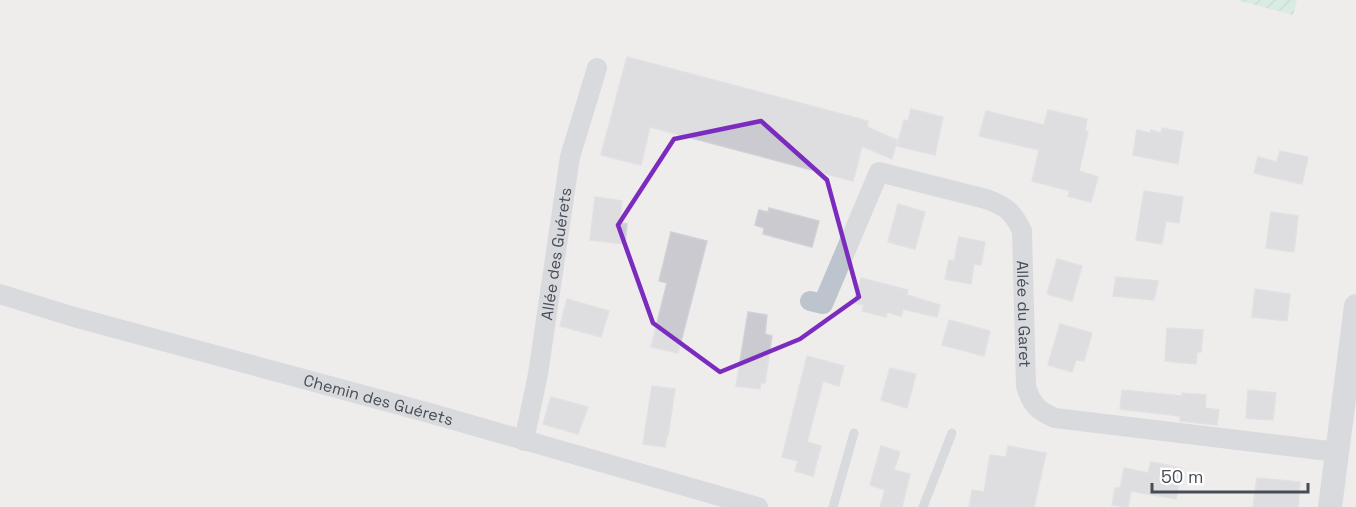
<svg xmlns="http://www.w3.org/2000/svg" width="1356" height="507" font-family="'Space Grotesk',sans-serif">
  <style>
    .garden { fill: url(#garden-furrows) }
    .building { fill: #cacad0; stroke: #d0d1d7; stroke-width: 1.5 }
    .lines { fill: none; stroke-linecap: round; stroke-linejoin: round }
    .service { stroke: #bec4cd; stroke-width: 9 }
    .minor { stroke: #bec4cd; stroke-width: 20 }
    .tertiary { stroke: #bec4cd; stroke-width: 24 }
    .marked { fill: none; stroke: #7b2cbf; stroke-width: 4.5; stroke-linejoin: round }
    .labels { text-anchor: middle; stroke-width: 4.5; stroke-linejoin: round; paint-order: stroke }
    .street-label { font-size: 16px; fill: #464d57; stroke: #fff }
  </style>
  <defs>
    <pattern id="garden-furrows" width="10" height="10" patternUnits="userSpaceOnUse" patternTransform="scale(1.5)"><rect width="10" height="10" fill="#bdead5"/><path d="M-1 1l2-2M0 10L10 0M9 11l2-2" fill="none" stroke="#a4cab9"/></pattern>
  </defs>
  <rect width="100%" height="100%" fill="#efecec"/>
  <!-- garden -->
  <polygon class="garden" points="1237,0 1297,0 1293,15"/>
  <!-- building -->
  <g class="building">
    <polygon points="627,57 868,121 867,127 897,140 892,159 862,146 853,181 650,127 641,165 601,155"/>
    <polygon points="911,109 943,117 935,155 897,146 904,120 908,121"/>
    <polygon points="1048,110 1087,119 1085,131 1088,132 1079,171 1098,177 1091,202 1068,196 1070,191 1032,181 1039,150 979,136 986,111 1044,125"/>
    <polygon points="1162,128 1183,132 1178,164 1133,155 1137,130 1150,133 1151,130 1161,133"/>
    <polygon points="1280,151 1308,157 1302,184 1254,173 1258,157 1277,162"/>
    <polygon points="1144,191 1183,197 1179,223 1166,221 1162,244 1136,240"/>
    <polygon points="595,197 622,201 620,223 627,224 625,244 590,240"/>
    <polygon points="898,204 925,212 915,249 888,242"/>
    <polygon points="769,208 819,221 812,247 763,234 764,228 755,225 759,210 768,212"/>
    <polygon points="1271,212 1298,216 1294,252 1266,248"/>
    <polygon points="671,232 707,241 678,353 651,347 667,283 659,281"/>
    <polygon points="959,237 985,242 981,265 974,264 971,284 945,279 949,260 954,261"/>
    <polygon points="1057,259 1082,266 1072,301 1047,294"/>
    <polygon points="1116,277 1158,281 1154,300 1113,296"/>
    <polygon points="861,278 908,290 907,295 940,305 937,317 903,309 901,316 887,312 886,317 862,311 864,305 854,303"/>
    <polygon points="1255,289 1290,294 1287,321 1252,317"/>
    <polygon points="567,299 609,311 601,337 560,326"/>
    <polygon points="748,312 767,315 765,334 772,336 765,383 761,383 760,389 736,386"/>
    <polygon points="949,320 990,331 984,356 942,345"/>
    <polygon points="1060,324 1092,333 1084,361 1076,360 1072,372 1048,365"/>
    <polygon points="1167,328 1203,330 1201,352 1197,352 1196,364 1165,361"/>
    <polygon points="807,356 844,366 839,386 823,381 807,442 821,446 813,476 795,471 798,461 782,457"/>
    <polygon points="890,368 916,374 907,408 881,400"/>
    <polygon points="652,386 675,389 668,436 667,436 665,447 643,444"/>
    <polygon points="1122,390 1182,396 1182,393 1206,395 1205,408 1219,410 1217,425 1180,421 1180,416 1120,409"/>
    <polygon points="1248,390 1276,393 1273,420 1246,418"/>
    <polygon points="551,397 588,407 578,434 543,424"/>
    <polygon points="881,446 900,452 894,470 910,474 902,507 880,507 885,490 870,485"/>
    <polygon points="1008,446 1046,453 1034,507 969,507 972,490 984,492 990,455 1006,457"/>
    <polygon points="1151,462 1182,468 1176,499 1131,491 1128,507 1112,505 1115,488 1120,488 1124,468 1148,473"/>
    <polygon points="1257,478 1300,482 1298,507 1253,507"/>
  </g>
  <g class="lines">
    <!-- service -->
    <g class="service">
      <polyline points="833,507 854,433"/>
      <polyline points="923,507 952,433"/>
    </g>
    <!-- minor -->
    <g class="minor">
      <path id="s1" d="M 0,294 L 74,317 L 433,414 L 758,507"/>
      <path id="s2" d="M 810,301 L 823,304 L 879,172 L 986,199 C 1006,206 1013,212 1022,231 L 1026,386 C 1031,404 1038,411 1055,418 L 1337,452"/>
      <path id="s3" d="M 524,441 L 538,374 L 570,157 L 597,68"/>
    </g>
    <!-- tertiary -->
    <polyline class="tertiary" points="1330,507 1356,306"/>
  </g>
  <!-- marked area -->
  <path d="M0 0H1356V507H0ZM 761,121 L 827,180 L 859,297 L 800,339 L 720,372 L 653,323 L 618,225 L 674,139 Z" fill="#efecec" fill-opacity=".55" fill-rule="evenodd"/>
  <path class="marked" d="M 761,121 L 827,180 L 859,297 L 800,339 L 720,372 L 653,323 L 618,225 L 674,139 Z"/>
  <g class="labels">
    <!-- street labels -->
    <g class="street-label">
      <text dy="6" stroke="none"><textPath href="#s3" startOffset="190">Allée des Guérets</textPath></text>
      <text dy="6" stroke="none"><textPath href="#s2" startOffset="400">Allée du Garet</textPath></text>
      <text dy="6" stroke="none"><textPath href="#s1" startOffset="393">Chemin des Guérets</textPath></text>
    </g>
  </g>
  <!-- scale -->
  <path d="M1152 483v9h156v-9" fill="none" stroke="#464d57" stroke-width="3"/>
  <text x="1161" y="483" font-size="18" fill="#464d57" stroke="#ffffff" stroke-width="4.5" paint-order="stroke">50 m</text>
</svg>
